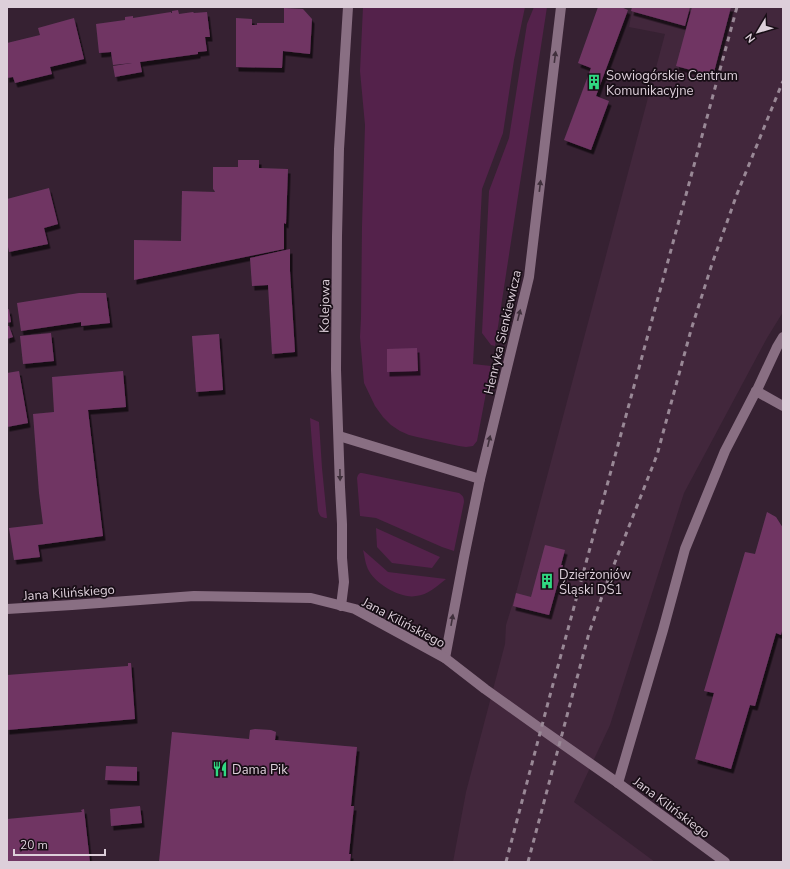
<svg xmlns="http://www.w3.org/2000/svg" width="790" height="869" font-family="'Nunito Sans',sans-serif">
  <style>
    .built { fill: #42273c }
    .green { fill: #54224b }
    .building { fill: #6f3664; filter: url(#shadow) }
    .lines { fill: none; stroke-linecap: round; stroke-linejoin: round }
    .service { stroke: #896f83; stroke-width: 10 }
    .minor { stroke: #896f83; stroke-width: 10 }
    .tertiary { stroke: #896f83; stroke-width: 10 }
    .rail { stroke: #998896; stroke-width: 3; stroke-dasharray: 5 5; stroke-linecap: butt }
    .oneway { fill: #40303c }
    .labels { text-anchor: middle; stroke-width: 3.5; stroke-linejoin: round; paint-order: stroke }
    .poi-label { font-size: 13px; fill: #ddcfda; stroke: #180e16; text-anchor: start }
    .street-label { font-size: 13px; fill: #ddcfda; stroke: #180e16 }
  </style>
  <defs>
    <filter id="shadow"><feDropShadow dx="2.5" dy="4.5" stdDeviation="0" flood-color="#0009"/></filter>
  </defs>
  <rect width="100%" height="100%" fill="#362132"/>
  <!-- built -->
  <polygon class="built" points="633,7 783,7 783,312 767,338 684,493 610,725 574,802 655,862 453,862 466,792 505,644 506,625 516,593 665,34 629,27"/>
  <!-- green -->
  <g class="green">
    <polygon points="363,7 525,7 514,60 503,133 482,189 473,364 491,366 477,441 473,446 466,447 459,446 417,437 409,435 400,431 391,425 383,417 375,406 364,383 360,337 361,318 362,226 365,125 360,71"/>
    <polygon points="534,7 547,7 495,346 491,345 482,333 489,191 509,138 527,24"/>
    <path d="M 310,418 L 319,422 L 322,468 L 327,518 C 321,518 320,516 318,511 L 313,456 Z"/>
    <path d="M 360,473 L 362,473 L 459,493 C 463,496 464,497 464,502 L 454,551 L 442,547 L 376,518 L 360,516 L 357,478 L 358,475 Z"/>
    <polygon points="376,528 440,557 432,568 392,563 377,547"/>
    <path d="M 363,550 L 388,572 L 446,579 C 437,586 428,595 416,596 C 401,599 376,584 369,571 C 365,564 365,557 363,550 Z"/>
  </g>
  <!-- building -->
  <g class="building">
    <polygon points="598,7 621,7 628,10 596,96 609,101 591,150 564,140 591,68 578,63"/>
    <polygon points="632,7 690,7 685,26 631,11"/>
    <polygon points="692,7 731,7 713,76 676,66"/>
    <polygon points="284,8 303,9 312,19 310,54 283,51 282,68 236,67 236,18 252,19 252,25 257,25 257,23 284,23"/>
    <polygon points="178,10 179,14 193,12 194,13 207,12 210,37 205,37 207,51 198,52 198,54 140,62 142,72 115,77 113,66 132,63 113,65 111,52 99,53 96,24 125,20 125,17 133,16 133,18 171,12 171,13 172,13 172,11"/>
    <polygon points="74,18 84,59 50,67 52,74 15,83 13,77 7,78 7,43 40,35 38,28"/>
    <polygon points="238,160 259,160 259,168 288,169 286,224 284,223 284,249 134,280 134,240 181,241 182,191 215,192 214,190 213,189 213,167 238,167"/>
    <polygon points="49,188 58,224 44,228 48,244 9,252 7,242 7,199"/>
    <polygon points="290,249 290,271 295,352 272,354 268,285 252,286 250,258"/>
    <polygon points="79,293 106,293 110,323 81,326 81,322 21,331 17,303"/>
    <polygon points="9,309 11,322 7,323 7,310"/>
    <polygon points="7,326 9,326 13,337 7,339"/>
    <polygon points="51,333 54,361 23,364 20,336"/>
    <polygon points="219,334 223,390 196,392 192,336"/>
    <polygon points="417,348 418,371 387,372 387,349"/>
    <polygon points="19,371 28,423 7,427 7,373"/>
    <polygon points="123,371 126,407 88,410 103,536 38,545 40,557 14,560 9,528 43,524 39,493 33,414 54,412 52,377"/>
    <polygon points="767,512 776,517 783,528 783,627 781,635 776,633 755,706 750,705 731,769 695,759 714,693 704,691 745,552 755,554"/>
    <polygon points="545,545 565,550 561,565 563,565 549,615 513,606 516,593 531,597"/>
    <polygon points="128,663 131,663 135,719 7,730 7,675 128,666"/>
    <polygon points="255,729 271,730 276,732 275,740 357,747 351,806 354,806 349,854 351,854 350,862 159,862 172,732 249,739 250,730"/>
    <polygon points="106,766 137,767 137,781 105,780"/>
    <polygon points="140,806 142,823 111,826 110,809"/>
    <polygon points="84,809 90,862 7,862 7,819 82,812 81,810"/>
  </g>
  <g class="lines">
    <!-- service -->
    <g class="service">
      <polyline points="756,391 783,406"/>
      <polyline points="618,783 663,630 685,549 725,451 756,391 757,390 777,347 783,337"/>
    </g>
    <!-- minor -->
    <polyline class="minor" points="480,479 529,277 561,7"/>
    <!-- tertiary -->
    <g class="tertiary">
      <polyline points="339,436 480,479 464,557 445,658"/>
      <polyline points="341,606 344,582 342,558 342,524 340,487 336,370 337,236 339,149 348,7"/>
      <polyline points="7,609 72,605 194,596 311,598 355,609 445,658 485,689 541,729 618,783 725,862"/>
    </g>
    <!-- rail -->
    <g class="rail">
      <polyline points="506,862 549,699 737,7"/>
      <polyline points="528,862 589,633 606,585 657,455 691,330 712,264 737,194 783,81"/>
    </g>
  </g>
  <!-- one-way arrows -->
  <defs><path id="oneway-solid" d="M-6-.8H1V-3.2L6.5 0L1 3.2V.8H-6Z"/></defs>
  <g class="oneway">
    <use href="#oneway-solid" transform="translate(555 57) rotate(-83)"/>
    <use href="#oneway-solid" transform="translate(540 186) rotate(-83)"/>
    <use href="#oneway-solid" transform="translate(519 315) rotate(-76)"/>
    <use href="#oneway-solid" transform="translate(489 441) rotate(-77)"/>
    <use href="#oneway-solid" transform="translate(340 475) rotate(89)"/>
    <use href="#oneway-solid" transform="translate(452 620) rotate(-80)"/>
  </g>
  <!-- icons -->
  <defs>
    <symbol id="building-bare" viewBox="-9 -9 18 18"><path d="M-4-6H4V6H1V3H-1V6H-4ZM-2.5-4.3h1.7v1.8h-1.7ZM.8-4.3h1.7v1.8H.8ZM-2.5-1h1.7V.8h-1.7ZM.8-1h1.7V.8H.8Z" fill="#31d882" stroke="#180e16" stroke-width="2.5" paint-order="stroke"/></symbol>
    <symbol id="restaurant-bare" viewBox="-9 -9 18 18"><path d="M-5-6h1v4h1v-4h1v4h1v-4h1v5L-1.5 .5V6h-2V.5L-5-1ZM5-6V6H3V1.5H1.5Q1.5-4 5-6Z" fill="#31d882" stroke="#180e16" stroke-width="2.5" paint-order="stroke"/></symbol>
  </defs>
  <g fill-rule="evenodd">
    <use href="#building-bare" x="583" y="71" width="22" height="22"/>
    <use href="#building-bare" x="536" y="570" width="22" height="22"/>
    <use href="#restaurant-bare" x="209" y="758" width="22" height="22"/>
  </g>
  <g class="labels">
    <!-- poi labels -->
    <g class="poi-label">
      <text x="606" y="80">Sowiogórskie Centrum<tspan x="606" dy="15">Komunikacyjne</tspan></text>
      <text x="559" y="579">Dzierżoniów<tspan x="559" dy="15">Śląski DŚ1</tspan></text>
      <text x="232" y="774">Dama Pik</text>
    </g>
    <!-- street labels -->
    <g class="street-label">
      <text transform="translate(324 306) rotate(-89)" y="5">Kolejowa</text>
      <text transform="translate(502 332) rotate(-77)" y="5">Henryka Sienkiewicza</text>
      <text transform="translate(69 592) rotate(-4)" y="5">Jana Kilińskiego</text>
      <text transform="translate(404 622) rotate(28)" y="5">Jana Kilińskiego</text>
      <text transform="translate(672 807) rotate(37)" y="5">Jana Kilińskiego</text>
    </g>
  </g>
  <!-- border -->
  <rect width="790" height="869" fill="none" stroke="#ddcfda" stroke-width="16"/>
  <!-- north arrow -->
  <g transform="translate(758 32) rotate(232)" stroke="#180e16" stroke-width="3" paint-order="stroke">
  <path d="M0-3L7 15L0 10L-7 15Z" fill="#ddcfda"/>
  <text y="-6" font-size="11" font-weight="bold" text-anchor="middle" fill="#ddcfda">N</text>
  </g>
  <!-- scale -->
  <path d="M14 849v6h91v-6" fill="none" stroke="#ddcfda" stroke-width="2"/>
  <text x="20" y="849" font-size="12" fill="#ddcfda" stroke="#180e16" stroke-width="3" paint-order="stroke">20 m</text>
</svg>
